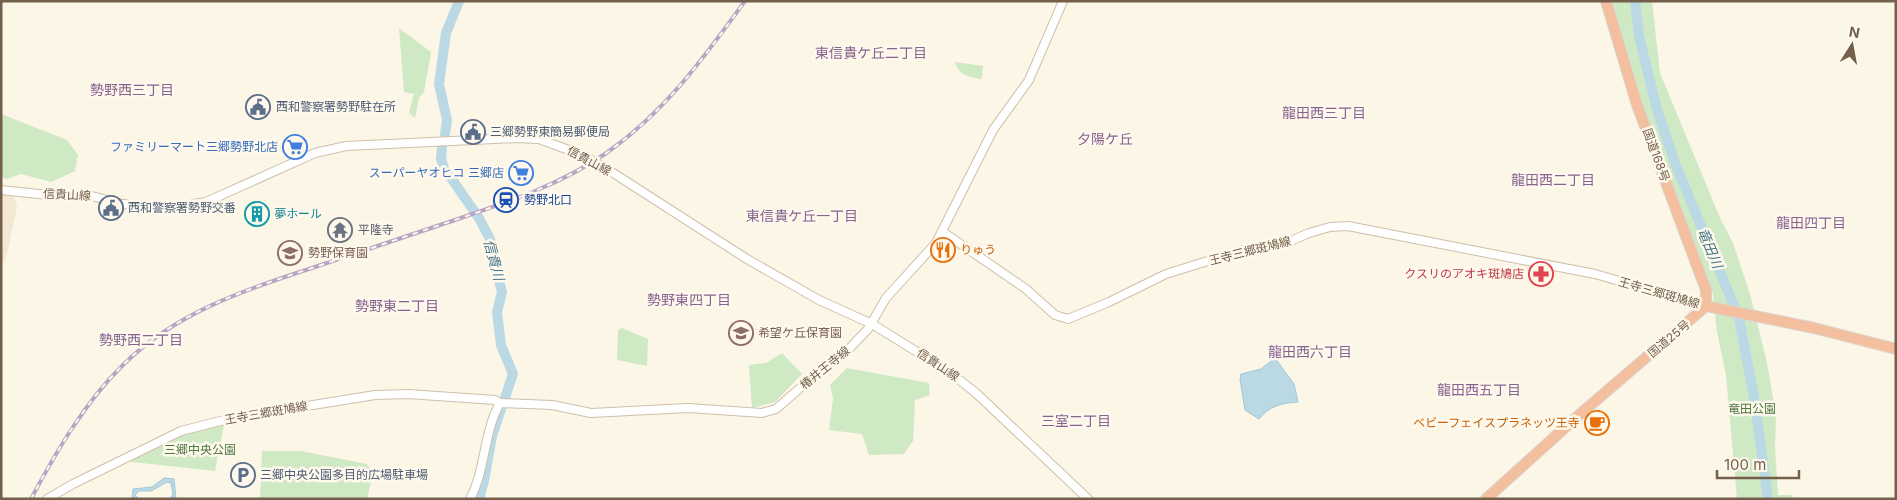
<svg xmlns="http://www.w3.org/2000/svg" width="1897" height="500" font-family="Inter,'Noto Sans JP',sans-serif">
  <style>
    .residential { fill: #f3e8d4 }
    .green { fill: #cfe9c4 }
    .water { fill: #bbd9e4; stroke: #a1c7d6 }
    .lines { fill: none; stroke-linecap: round; stroke-linejoin: round }
    .river { stroke: #bbd9e4; stroke-width: 10 }
    .secondary-casing { stroke: #cfbfa9; stroke-width: 10 }
    .highway-casing { stroke: #dbd5d0; stroke-width: 12 }
    .secondary { stroke: #fff; stroke-width: 8 }
    .highway { stroke: #f3bf9f; stroke-width: 10 }
    .rail-casing { stroke: #baa4c5; stroke-width: 4 }
    .rail { stroke: #fef9ec; stroke-width: 2; stroke-dasharray: 5.5; stroke-linecap: butt }
    .secondary-bridge-casing { stroke: #cfbfa9; stroke-width: 10; stroke-linecap: butt }
    .secondary-bridge { stroke: #fff; stroke-width: 8 }
    .labels { text-anchor: middle; stroke-width: 5; stroke-linejoin: round; paint-order: stroke }
    .service-label { font-size: 12px; fill: #4e5e75; stroke: #fef9ec; text-anchor: start }
    .shop-label { font-size: 12px; fill: #366cbe; stroke: #fef9ec; text-anchor: end }
    .street-label { font-size: 12px; fill: #745f4b; stroke: #fef9ec }
    .transit-label { font-size: 12px; fill: #164399; stroke: #fef9ec; text-anchor: start }
    .culture-label { font-size: 12px; fill: #0d838f; stroke: #fef9ec; text-anchor: start }
    .worship-label { font-size: 12px; fill: #5b616d; stroke: #fef9ec; text-anchor: start }
    .food-label { font-size: 12px; fill: #c56008; stroke: #fef9ec; text-anchor: start }
    .education-label { font-size: 12px; fill: #785e54; stroke: #fef9ec; text-anchor: start }
    .health-label { font-size: 12px; fill: #be3a42; stroke: #fef9ec; text-anchor: end }
    .park-label { font-size: 12px; fill: #4d7943; stroke: #fef9ec }
    .neighbourhood-label { font-size: 14px; fill: #876390; stroke: #fef9ec }
    .water-label { font-size: 14px; font-style: italic; fill: #49798d; stroke: #fef9ec }
  </style>
  <rect width="100%" height="100%" fill="#fbf6e6"/>
  <!-- residential -->
  <polygon class="residential" points="1,192 13,194 17,207 6,258 1,265"/>
  <!-- green -->
  <g class="green">
    <polygon points="1610,1 1652,1 1660,73 1720,218 1733,243 1750,294 1766,358 1776,414 1775,448 1778,495 1793,495 1792,499 1737,499 1726,375 1717,332 1713,295 1645,115"/>
    <polygon points="399,28 431,52 424,92 419,98 415,118 409,113 414,94 404,92"/>
    <path d="M 955,62 L 983,66 L 982,78 L 980,79 C 968,77 958,74 955,62 Z"/>
    <polygon points="1,114 67,140 78,155 75,171 51,182 21,174 7,179 1,177"/>
    <polygon points="622,328 648,339 647,366 617,360 618,330"/>
    <polygon points="782,353 802,374 775,402 752,408 749,365 766,363"/>
    <polygon points="847,368 929,383 930,395 915,400 913,441 904,454 869,455 862,434 829,430 833,398 830,385"/>
    <polygon points="224,425 215,471 123,461 178,436"/>
    <polygon points="262,451 301,451 367,464 373,473 367,499 260,499"/>
  </g>
  <!-- water -->
  <g class="water">
    <path d="M 1275,358 L 1294,384 L 1298,402 C 1282,403 1269,406 1259,419 L 1245,410 L 1240,379 L 1241,374 L 1261,369 Z"/>
    <polygon points="164,478 174,479 176,499 170,499 173,494 171,483 167,482 151,491 139,491 135,495 139,499 132,499 133,489 152,487"/>
  </g>
  <g class="lines">
    <!-- river -->
    <g class="river">
      <polyline points="1635,1 1639,36 1657,110 1675,163 1739,318 1754,397 1768,499"/>
      <polyline points="445,134 447,120 439,84 446,33 459,1"/>
      <polyline points="442,146 441,159 444,168 479,218 490,239 491,250 502,292 497,312 501,345 513,374 492,436 484,481 479,499"/>
    </g>
    <defs>
      <g id="secondary">
        <polyline points="607,169 747,259 819,300 872,324 948,371 976,393 1088,499"/>
        <polyline points="1,190 48,195 88,195 122,204 171,208 206,202 315,153 346,146 517,138 539,139 585,156"/>
        <polyline points="943,232 1026,289 1055,315 1068,319 1109,302 1166,274 1243,250 1286,243 1309,233 1330,227 1348,226 1595,274 1706,306"/>
        <polyline points="500,403 552,405 591,413 688,408 762,413 776,409 816,374 846,352 868,329 886,298 936,243 993,130 1029,80 1063,1"/>
        <polyline points="47,499 73,484 181,431 232,418 375,395 408,394 495,400 500,403"/>
        <path d="M 470,499 C 486,469 483,433 500,403"/>
      </g>
      <g id="highway">
        <polyline points="1606,1 1637,105 1706,290 1706,306"/>
        <polyline points="1706,306 1814,328 1896,349"/>
        <polyline points="1486,499 1579,415 1706,306"/>
      </g>
    </defs>
    <!-- secondary casing -->
    <use href="#secondary" class="secondary-casing"/>
    <!-- highway casing -->
    <use href="#highway" class="highway-casing"/>
    <!-- secondary -->
    <use href="#secondary" class="secondary"/>
    <!-- highway -->
    <use href="#highway" class="highway"/>
    <defs>
      <path id="rail" d="M 31,499 C 56,452 85,402 123,365 C 176,312 245,290 315,267 C 361,252 406,236 452,221 C 505,203 558,186 605,154 C 665,112 703,59 745,1"/>
    </defs>
    <!-- rail casing -->
    <use href="#rail" class="rail-casing"/>
    <!-- rail -->
    <use href="#rail" class="rail"/>
    <defs>
      <polyline id="secondary-bridge" points="585,156 607,169"/>
    </defs>
    <!-- secondary-bridge casing -->
    <use href="#secondary-bridge" class="secondary-bridge-casing"/>
    <!-- secondary-bridge -->
    <use href="#secondary-bridge" class="secondary-bridge"/>
  </g>
  <!-- icons -->
  <defs>
    <symbol id="civic-ring" viewBox="-11 -11 22 22"><circle r="9.5" fill="#fef9ec" stroke="#5c6f8a" stroke-width="1.5"/><path d="M-.6-6.5H3V-4.5H.6V-3L4-1V1h2V6H-6V1h2V-1L-.6-3ZM-1.2 2.5V6h2.4V2.5Z" fill="#5c6f8a"/></symbol>
    <symbol id="supermarket-ring" viewBox="-11 -11 22 22"><circle r="9.5" fill="#fef9ec" stroke="#3f7fe0" stroke-width="1.5"/><path d="M-6-5.5h2.5l.6 2H6L4.5 2H-2.5L-4.4-4H-6ZM-1.5 3.2a1.3 1.3 0 1 0 .1 0ZM3 3.2a1.3 1.3 0 1 0 .1 0Z" fill="#3f7fe0"/></symbol>
    <symbol id="station-ring" viewBox="-11 -11 22 22"><circle r="9.5" fill="#fef9ec" stroke="#1a4fb4" stroke-width="1.5"/><path d="M-3-6H3Q5-6 5-4V2Q5 4 3 4L4.5 6H3L1.5 4h-3L-3 6H-4.5L-3 4Q-5 4-5 2V-4Q-5-6-3-6ZM-3.5-4v3h7v-3ZM-3.5 1v1.5H-2V1ZM2 1v1.5H3.5V1Z" fill="#1a4fb4"/></symbol>
    <symbol id="building-ring" viewBox="-11 -11 22 22"><circle r="9.5" fill="#fef9ec" stroke="#0f9aa8" stroke-width="1.5"/><path d="M-4-6H4V6H1V3H-1V6H-4ZM-2.5-4.3h1.7v1.8h-1.7ZM.8-4.3h1.7v1.8H.8ZM-2.5-1h1.7V.8h-1.7ZM.8-1h1.7V.8H.8Z" fill="#0f9aa8"/></symbol>
    <symbol id="temple-ring" viewBox="-11 -11 22 22"><circle r="9.5" fill="#fef9ec" stroke="#6b7280" stroke-width="1.5"/><path d="M0-6L5-2H3V0L6.5 2.5H4V6H1.5V3h-3V6H-4V2.5H-6.5L-3 0V-2H-5Z" fill="#6b7280"/></symbol>
    <symbol id="restaurant-ring" viewBox="-11 -11 22 22"><circle r="9.5" fill="#fef9ec" stroke="#e8710a" stroke-width="1.5"/><path d="M-5-6h1v4h1v-4h1v4h1v-4h1v5L-1.5 .5V6h-2V.5L-5-1ZM5-6V6H3V1.5H1.5Q1.5-4 5-6Z" fill="#e8710a"/></symbol>
    <symbol id="school-ring" viewBox="-11 -11 22 22"><circle r="9.5" fill="#fef9ec" stroke="#8d6e63" stroke-width="1.5"/><path d="M0-5L7-2L0 1L-7-2ZM-4 1L0 2.5L4 1V4Q0 6-4 4Z" fill="#8d6e63"/></symbol>
    <symbol id="pharmacy-ring" viewBox="-11 -11 22 22"><circle r="9.5" fill="#fef9ec" stroke="#e0444e" stroke-width="1.5"/><path d="M-2-6h4v4h4v4h-4v4h-4v-4h-4v-4h4Z" fill="#e0444e"/></symbol>
    <symbol id="cafe-ring" viewBox="-11 -11 22 22"><circle r="9.5" fill="#fef9ec" stroke="#e8710a" stroke-width="1.5"/><path d="M-5.5-4.5H6V0H3Q3 3.5 0 3.5H-2.5Q-5.5 3.5-5.5 0ZM3-3.2v2h1.7v-2ZM-6 4.5H4V6H-6Z" fill="#e8710a"/></symbol>
    <symbol id="parking-ring" viewBox="-11 -11 22 22"><circle r="9.5" fill="#fef9ec" stroke="#5c6f8a" stroke-width="1.5"/><path d="M-3.5-5.5H1a3.5 3.5 0 0 1 0 7H-1V5.5H-3.5ZM-1-3.4V-.6H.8a1.4 1.4 0 0 0 0-2.8Z" fill="#5c6f8a"/></symbol>
  </defs>
  <g fill-rule="evenodd">
    <use href="#civic-ring" x="244" y="93" width="28" height="28"/>
    <use href="#civic-ring" x="459" y="118" width="28" height="28"/>
    <use href="#supermarket-ring" x="281" y="133" width="28" height="28"/>
    <use href="#supermarket-ring" x="507" y="159" width="28" height="28"/>
    <use href="#station-ring" x="492" y="186" width="28" height="28"/>
    <use href="#civic-ring" x="97" y="194" width="28" height="28"/>
    <use href="#building-ring" x="243" y="200" width="28" height="28"/>
    <use href="#temple-ring" x="326" y="216" width="28" height="28"/>
    <use href="#restaurant-ring" x="929" y="236" width="28" height="28"/>
    <use href="#school-ring" x="276" y="239" width="28" height="28"/>
    <use href="#pharmacy-ring" x="1527" y="260" width="28" height="28"/>
    <use href="#school-ring" x="727" y="319" width="28" height="28"/>
    <use href="#cafe-ring" x="1583" y="409" width="28" height="28"/>
    <use href="#parking-ring" x="229" y="461" width="28" height="28"/>
  </g>
  <g class="labels">
    <!-- service labels -->
    <g class="service-label">
      <text x="276" y="111">西和警察署勢野駐在所</text>
      <text x="490" y="136">三郷勢野東簡易郵便局</text>
      <text x="128" y="212">西和警察署勢野交番</text>
      <text x="260" y="479">三郷中央公園多目的広場駐車場</text>
    </g>
    <!-- shop labels -->
    <g class="shop-label">
      <text x="278" y="151">ファミリーマート三郷勢野北店</text>
      <text x="504" y="177">スーパーヤオヒコ 三郷店</text>
    </g>
    <!-- street labels -->
    <g class="street-label">
      <text transform="translate(1656 155) rotate(70)" y="4">国道168号</text>
      <text transform="translate(589 161) rotate(28)" y="4">信貴山線</text>
      <text transform="translate(67 195) rotate(3)" y="4">信貴山線</text>
      <text transform="translate(1250 251) rotate(-14)" y="4">王寺三郷斑鳩線</text>
      <text transform="translate(1659 293) rotate(16)" y="4">王寺三郷斑鳩線</text>
      <text transform="translate(1669 339) rotate(-40)" y="4">国道25号</text>
      <text transform="translate(938 365) rotate(34)" y="4">信貴山線</text>
      <text transform="translate(825 368) rotate(-39)" y="4">椿井王寺線</text>
      <text transform="translate(266 413) rotate(-10)" y="4">王寺三郷斑鳩線</text>
    </g>
    <!-- transit labels -->
    <g class="transit-label">
      <text x="524" y="204">勢野北口</text>
    </g>
    <!-- culture labels -->
    <g class="culture-label">
      <text x="274" y="218">夢ホール</text>
    </g>
    <!-- worship labels -->
    <g class="worship-label">
      <text x="358" y="234">平隆寺</text>
    </g>
    <!-- food labels -->
    <g class="food-label">
      <text x="960" y="254">りゅう</text>
      <text x="1580" y="427" text-anchor="end">ベビーフェイスプラネッツ王寺</text>
    </g>
    <!-- education labels -->
    <g class="education-label">
      <text x="308" y="257">勢野保育園</text>
      <text x="758" y="337">希望ケ丘保育園</text>
    </g>
    <!-- health labels -->
    <g class="health-label">
      <text x="1524" y="278">クスリのアオキ斑鳩店</text>
    </g>
    <!-- park labels -->
    <g class="park-label">
      <text x="1752" y="413">竜田公園</text>
      <text x="200" y="454">三郷中央公園</text>
    </g>
    <!-- neighbourhood labels -->
    <g class="neighbourhood-label">
      <text x="871" y="58">東信貴ケ丘二丁目</text>
      <text x="132" y="95">勢野西三丁目</text>
      <text x="1324" y="118">龍田西三丁目</text>
      <text x="1105" y="144">夕陽ケ丘</text>
      <text x="1553" y="185">龍田西二丁目</text>
      <text x="802" y="221">東信貴ケ丘一丁目</text>
      <text x="1811" y="228">龍田四丁目</text>
      <text x="689" y="305">勢野東四丁目</text>
      <text x="397" y="311">勢野東二丁目</text>
      <text x="141" y="345">勢野西二丁目</text>
      <text x="1310" y="357">龍田西六丁目</text>
      <text x="1479" y="395">龍田西五丁目</text>
      <text x="1076" y="426">三室二丁目</text>
    </g>
    <!-- water labels -->
    <g class="water-label">
      <text transform="translate(1710 248) rotate(67)" y="5">竜田川</text>
      <text transform="translate(494 260) rotate(75)" y="5">信貴川</text>
    </g>
  </g>
  <!-- border -->
  <rect width="1897" height="500" fill="none" stroke="#745f4b" stroke-width="5"/>
  <!-- north arrow -->
  <g transform="translate(1852 45) rotate(11)" stroke="#fef9ec" stroke-width="4" paint-order="stroke">
  <path d="M0-4L9 19L0 12L-9 19Z" fill="#745f4b"/>
  <text y="-8" font-size="14" font-weight="bold" text-anchor="middle" fill="#745f4b">N</text>
  </g>
  <!-- scale -->
  <path d="M1717 470v8h82v-8" fill="none" stroke="#745f4b" stroke-width="2.5"/>
  <text x="1724" y="470" font-size="15" fill="#745f4b" stroke="#fef9ec" stroke-width="4" paint-order="stroke">100 m</text>
</svg>
